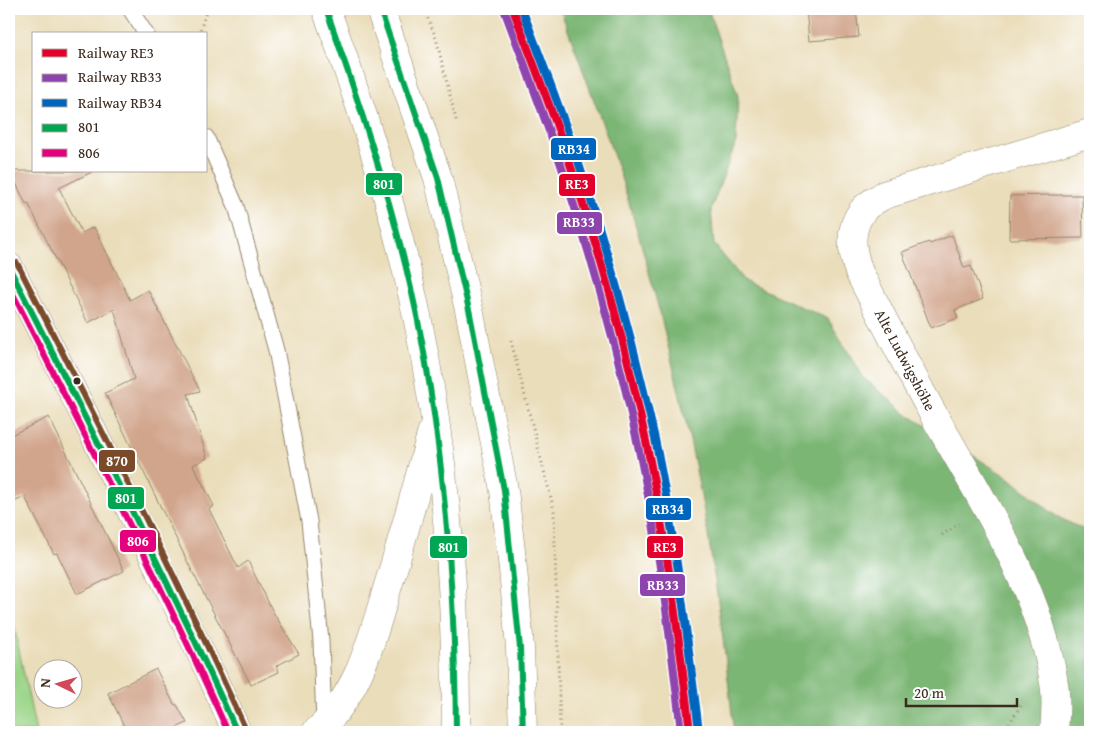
<svg xmlns="http://www.w3.org/2000/svg" width="1099" height="741" font-family="'Gentium Book Plus',serif">
  <style>
    .green { fill: #9ad487; stroke: #6a7f52 }
    .forest { fill: #7bb674; stroke: #5b7049 }
    .building { fill: #d1a58c }
    .lines { fill: none; stroke-linecap: round; stroke-linejoin: round }
    .service-casing { stroke: #92846c; stroke-width: 17 }
    .minor-casing { stroke: #92846c; stroke-width: 29 }
    .primary-casing { stroke: #92846c; stroke-width: 29 }
    .path { stroke: #92846c; stroke-width: 3; stroke-dasharray: 1 4; stroke-linecap: butt }
    .service { stroke: #fff; stroke-width: 15 }
    .minor { stroke: #fff; stroke-width: 28 }
    .primary { stroke: #fff; stroke-width: 28 }
    .bus-1-casing { stroke: #fff; stroke-width: 10 }
    .bus-2-casing { stroke: #fff; stroke-width: 10 }
    .bus-3-casing { stroke: #fff; stroke-width: 10 }
    .bus-1 { stroke: #00a651; stroke-width: 6 }
    .bus-2 { stroke: #e5007d; stroke-width: 6 }
    .bus-3 { stroke: #7a4b2a; stroke-width: 6 }
    .rail-1-casing { stroke: #fff; stroke-width: 11 }
    .rail-2-casing { stroke: #fff; stroke-width: 11 }
    .rail-3-casing { stroke: #fff; stroke-width: 11 }
    .rail-1 { stroke: #e4002b; stroke-width: 8 }
    .rail-2 { stroke: #8e44ad; stroke-width: 8 }
    .rail-3 { stroke: #0065bd; stroke-width: 8 }
    .bus-dot { fill: #3b2a1e; stroke: #fff; stroke-width: 2 }
    .labels { text-anchor: middle; stroke-width: 4; stroke-linejoin: round; paint-order: stroke }
    .street-label { font-size: 15px; fill: #3b2a1e; stroke: #fff }
    .line-badge { stroke: #fff; stroke-width: 2 }
    .badge-label { font-size: 14px; text-anchor: middle; font-weight: bold; fill: #fff }
  </style>
  <rect width="100%" height="100%" fill="#fff"/>
  <filter id="ink" filterUnits="userSpaceOnUse"><feTurbulence type="fractalNoise" baseFrequency=".02" numOctaves="2"/><feDisplacementMap in="SourceGraphic" scale="10" xChannelSelector="R" yChannelSelector="G"/><feConvolveMatrix kernelMatrix="1 2 1 2 8 2 1 2 1" color-interpolation-filters="sRGB"/></filter>
  <filter id="wash" filterUnits="userSpaceOnUse"><feTurbulence type="fractalNoise" baseFrequency=".0096" numOctaves="4" result="noise"/><feDisplacementMap in="SourceGraphic" scale="20" xChannelSelector="R" yChannelSelector="G"/><feGaussianBlur stdDeviation="1.12" result="paint"/><feColorMatrix in="noise" values="0 0 0 0 0 0 0 0 0 0 0 0 0 0 0 0 0 1.4 0 .05"/><feComposite in="paint" operator="in"/></filter>
  <g filter="url(#wash)">
    <rect width="100%" height="100%" fill="#eaddba"/>
    <!-- green -->
    <polygon class="green" points="9,602 36,732 9,732"/>
    <!-- forest -->
    <path class="forest" d="M 560,9 L 708,9 L 738,96 L 736,142 L 711,209 L 714,244 L 744,281 L 828,319 L 864,378 L 908,415 L 1012,480 L 1056,516 L 1090,533 L 1090,732 L 734,732 C 723,631 710,530 688,431 C 668,342 646,254 618,168 C 600,115 580,62 560,9 Z"/>
    <g id="blocks">
      <!-- building -->
      <g class="building">
        <polygon points="806,9 856,9 859,37 809,41"/>
        <polygon points="10,171 94,171 59,188 82,233 94,227 130,300 148,290 200,391 188,394 207,458 193,465 214,506 209,509 238,568 248,561 273,612 299,654 276,666 279,672 251,685 192,571 105,393 134,379 114,309 88,323 28,203 26,204"/>
        <polygon points="1048,195 1082,195 1083,238 1009,239 1010,196"/>
        <polygon points="952,235 964,268 971,266 983,299 955,310 958,318 931,328 902,252 929,242 930,244"/>
        <polygon points="49,417 124,571 77,594 57,553 54,554 25,497 9,504 9,436"/>
        <polygon points="156,669 174,704 177,705 187,723 167,732 127,732 108,693"/>
      </g>
    </g>
  </g>
  <g filter="url(#ink)">
    <use href="#blocks" fill-opacity="0" stroke="#92846c" stroke-width="1"/>
    <g class="lines">
      <defs>
        <g id="service">
          <polyline points="130,9 146,34"/>
          <polyline points="206,137 236,206 276,350 309,521 321,641 324,724"/>
        </g>
        <g id="minor">
          <polyline points="9,267 80,406 211,674 237,732"/>
          <path d="M 1054,732 C 1055,717 1057,699 1054,683 C 1039,587 983,502 936,419 C 909,371 884,321 859,272 C 851,250 848,228 864,209 C 869,203 878,199 884,195 L 1090,133"/>
        </g>
        <g id="primary">
          <path d="M 326,9 C 363,109 395,212 417,316 C 445,453 457,593 456,732"/>
          <polyline points="380,9 438,178 470,314 504,490 513,569 520,648 523,732"/>
          <path d="M 316,732 C 358,696 371,642 386,592 C 403,539 417,485 432,431"/>
        </g>
      </defs>
      <!-- service casing -->
      <use href="#service" class="service-casing"/>
      <!-- minor casing -->
      <use href="#minor" class="minor-casing"/>
      <!-- primary casing -->
      <use href="#primary" class="primary-casing"/>
      <!-- path -->
      <g class="path">
        <polyline points="424,9 436,38 457,124"/>
        <polyline points="199,34 207,9"/>
        <polyline points="511,341 554,510 560,732"/>
        <polyline points="942,535 959,524"/>
        <polyline points="1004,732 1021,705"/>
      </g>
      <!-- service -->
      <use href="#service" class="service"/>
      <!-- minor -->
      <use href="#minor" class="minor"/>
      <!-- primary -->
      <use href="#primary" class="primary"/>
      <defs>
        <g id="bus-1">
          <path d="M 326,9 C 362,109 395,211 417,316 C 445,453 455,592 456,732"/>
          <polyline points="380,9 438,178 470,314 504,490 520,648 523,732"/>
          <path d="M 9,267 C 87,421 166,575 237,732"/>
        </g>
        <path id="bus-2" d="M 9,286 C 84,433 160,581 228,732"/>
        <path id="bus-3" d="M 17,263 C 95,417 174,571 245,728"/>
      </defs>
      <!-- bus-1 casing -->
      <use href="#bus-1" class="bus-1-casing"/>
      <!-- bus-2 casing -->
      <use href="#bus-2" class="bus-2-casing"/>
      <!-- bus-3 casing -->
      <use href="#bus-3" class="bus-3-casing"/>
      <!-- bus-1 -->
      <use href="#bus-1" class="bus-1"/>
      <!-- bus-2 -->
      <use href="#bus-2" class="bus-2"/>
      <!-- bus-3 -->
      <use href="#bus-3" class="bus-3"/>
      <defs>
        <path id="rail-1" d="M 513,9 C 532,60 552,110 569,161 C 600,253 626,346 646,441 C 666,537 679,635 690,732"/>
        <path id="rail-2" d="M 505,12 C 524,63 543,113 561,165 C 591,255 617,348 637,441 C 658,537 670,635 681,732"/>
        <path id="rail-3" d="M 522,9 C 541,58 560,108 577,158 C 608,250 634,344 655,439 C 675,535 687,633 699,731"/>
      </defs>
      <!-- rail-1 casing -->
      <use href="#rail-1" class="rail-1-casing"/>
      <!-- rail-2 casing -->
      <use href="#rail-2" class="rail-2-casing"/>
      <!-- rail-3 casing -->
      <use href="#rail-3" class="rail-3-casing"/>
      <!-- rail-1 -->
      <use href="#rail-1" class="rail-1"/>
      <!-- rail-2 -->
      <use href="#rail-2" class="rail-2"/>
      <!-- rail-3 -->
      <use href="#rail-3" class="rail-3"/>
    </g>
  </g>
  <!-- markers -->
  <circle class="bus-dot" cx="77" cy="381" r="4.5"/>
  <g class="labels">
    <!-- street labels -->
    <g class="street-label">
      <text transform="translate(905 360) rotate(62)" y="5">Alte Ludwigshöhe</text>
    </g>
  </g>
  <g class="line-badge">
    <rect x="550" y="137" width="47" height="24" rx="5" fill="#0065bd"/>
    <rect x="365" y="172" width="38" height="24" rx="5" fill="#00a651"/>
    <rect x="558" y="173" width="38" height="24" rx="5" fill="#e4002b"/>
    <rect x="556" y="211" width="47" height="24" rx="5" fill="#8e44ad"/>
    <rect x="98" y="449" width="38" height="24" rx="5" fill="#7a4b2a"/>
    <rect x="107" y="486" width="38" height="24" rx="5" fill="#00a651"/>
    <rect x="645" y="497" width="47" height="24" rx="5" fill="#0065bd"/>
    <rect x="119" y="529" width="38" height="24" rx="5" fill="#e5007d"/>
    <rect x="646" y="535" width="38" height="24" rx="5" fill="#e4002b"/>
    <rect x="429" y="535" width="39" height="24" rx="5" fill="#00a651"/>
    <rect x="639" y="573" width="47" height="24" rx="5" fill="#8e44ad"/>
  </g>
  <g class="badge-label">
    <text x="574" y="154">RB34</text>
    <text x="384" y="189">801</text>
    <text x="577" y="189">RE3</text>
    <text x="579" y="227">RB33</text>
    <text x="117" y="466">870</text>
    <text x="126" y="503">801</text>
    <text x="668" y="514">RB34</text>
    <text x="138" y="546">806</text>
    <text x="665" y="552">RE3</text>
    <text x="449" y="552">801</text>
    <text x="663" y="590">RB33</text>
  </g>
  <!-- margin -->
  <rect width="1099" height="741" fill="none" stroke="#fff" stroke-width="30"/>
  <!-- legend -->
  <rect x="32" y="32" width="175" height="140" fill="#ffffff" stroke="#b1aaa5"/>
  <rect x="42" y="49" width="25" height="8" fill="#e4002b" stroke="#b1aaa5"/>
  <text x="78" y="58" font-size="15" fill="#3b2a1e">Railway RE3</text>
  <rect x="42" y="74" width="25" height="8" fill="#8e44ad" stroke="#b1aaa5"/>
  <text x="78" y="82" font-size="15" fill="#3b2a1e">Railway RB33</text>
  <rect x="42" y="99" width="25" height="8" fill="#0065bd" stroke="#b1aaa5"/>
  <text x="78" y="108" font-size="15" fill="#3b2a1e">Railway RB34</text>
  <rect x="42" y="124" width="25" height="8" fill="#00a651" stroke="#b1aaa5"/>
  <text x="78" y="132" font-size="15" fill="#3b2a1e">801</text>
  <rect x="42" y="149" width="25" height="8" fill="#e5007d" stroke="#b1aaa5"/>
  <text x="78" y="158" font-size="15" fill="#3b2a1e">806</text>
  <!-- north arrow -->
  <g transform="translate(58 684) rotate(275)"><circle r="24" fill="#ffffff" stroke="#b1aaa5"/>
  <path d="M0-4L9 19L0 12L-9 19Z" fill="#d1495b"/>
  <text y="-8" font-size="14" font-weight="bold" text-anchor="middle" fill="#3b2a1e">N</text>
  </g>
  <!-- scale -->
  <path d="M906 698v8h111v-8" fill="none" stroke="#3b2a1e" stroke-width="2.5"/>
  <text x="914" y="698" font-size="15" fill="#3b2a1e" stroke="#ffffff" stroke-width="4" paint-order="stroke">20 m</text>
</svg>
